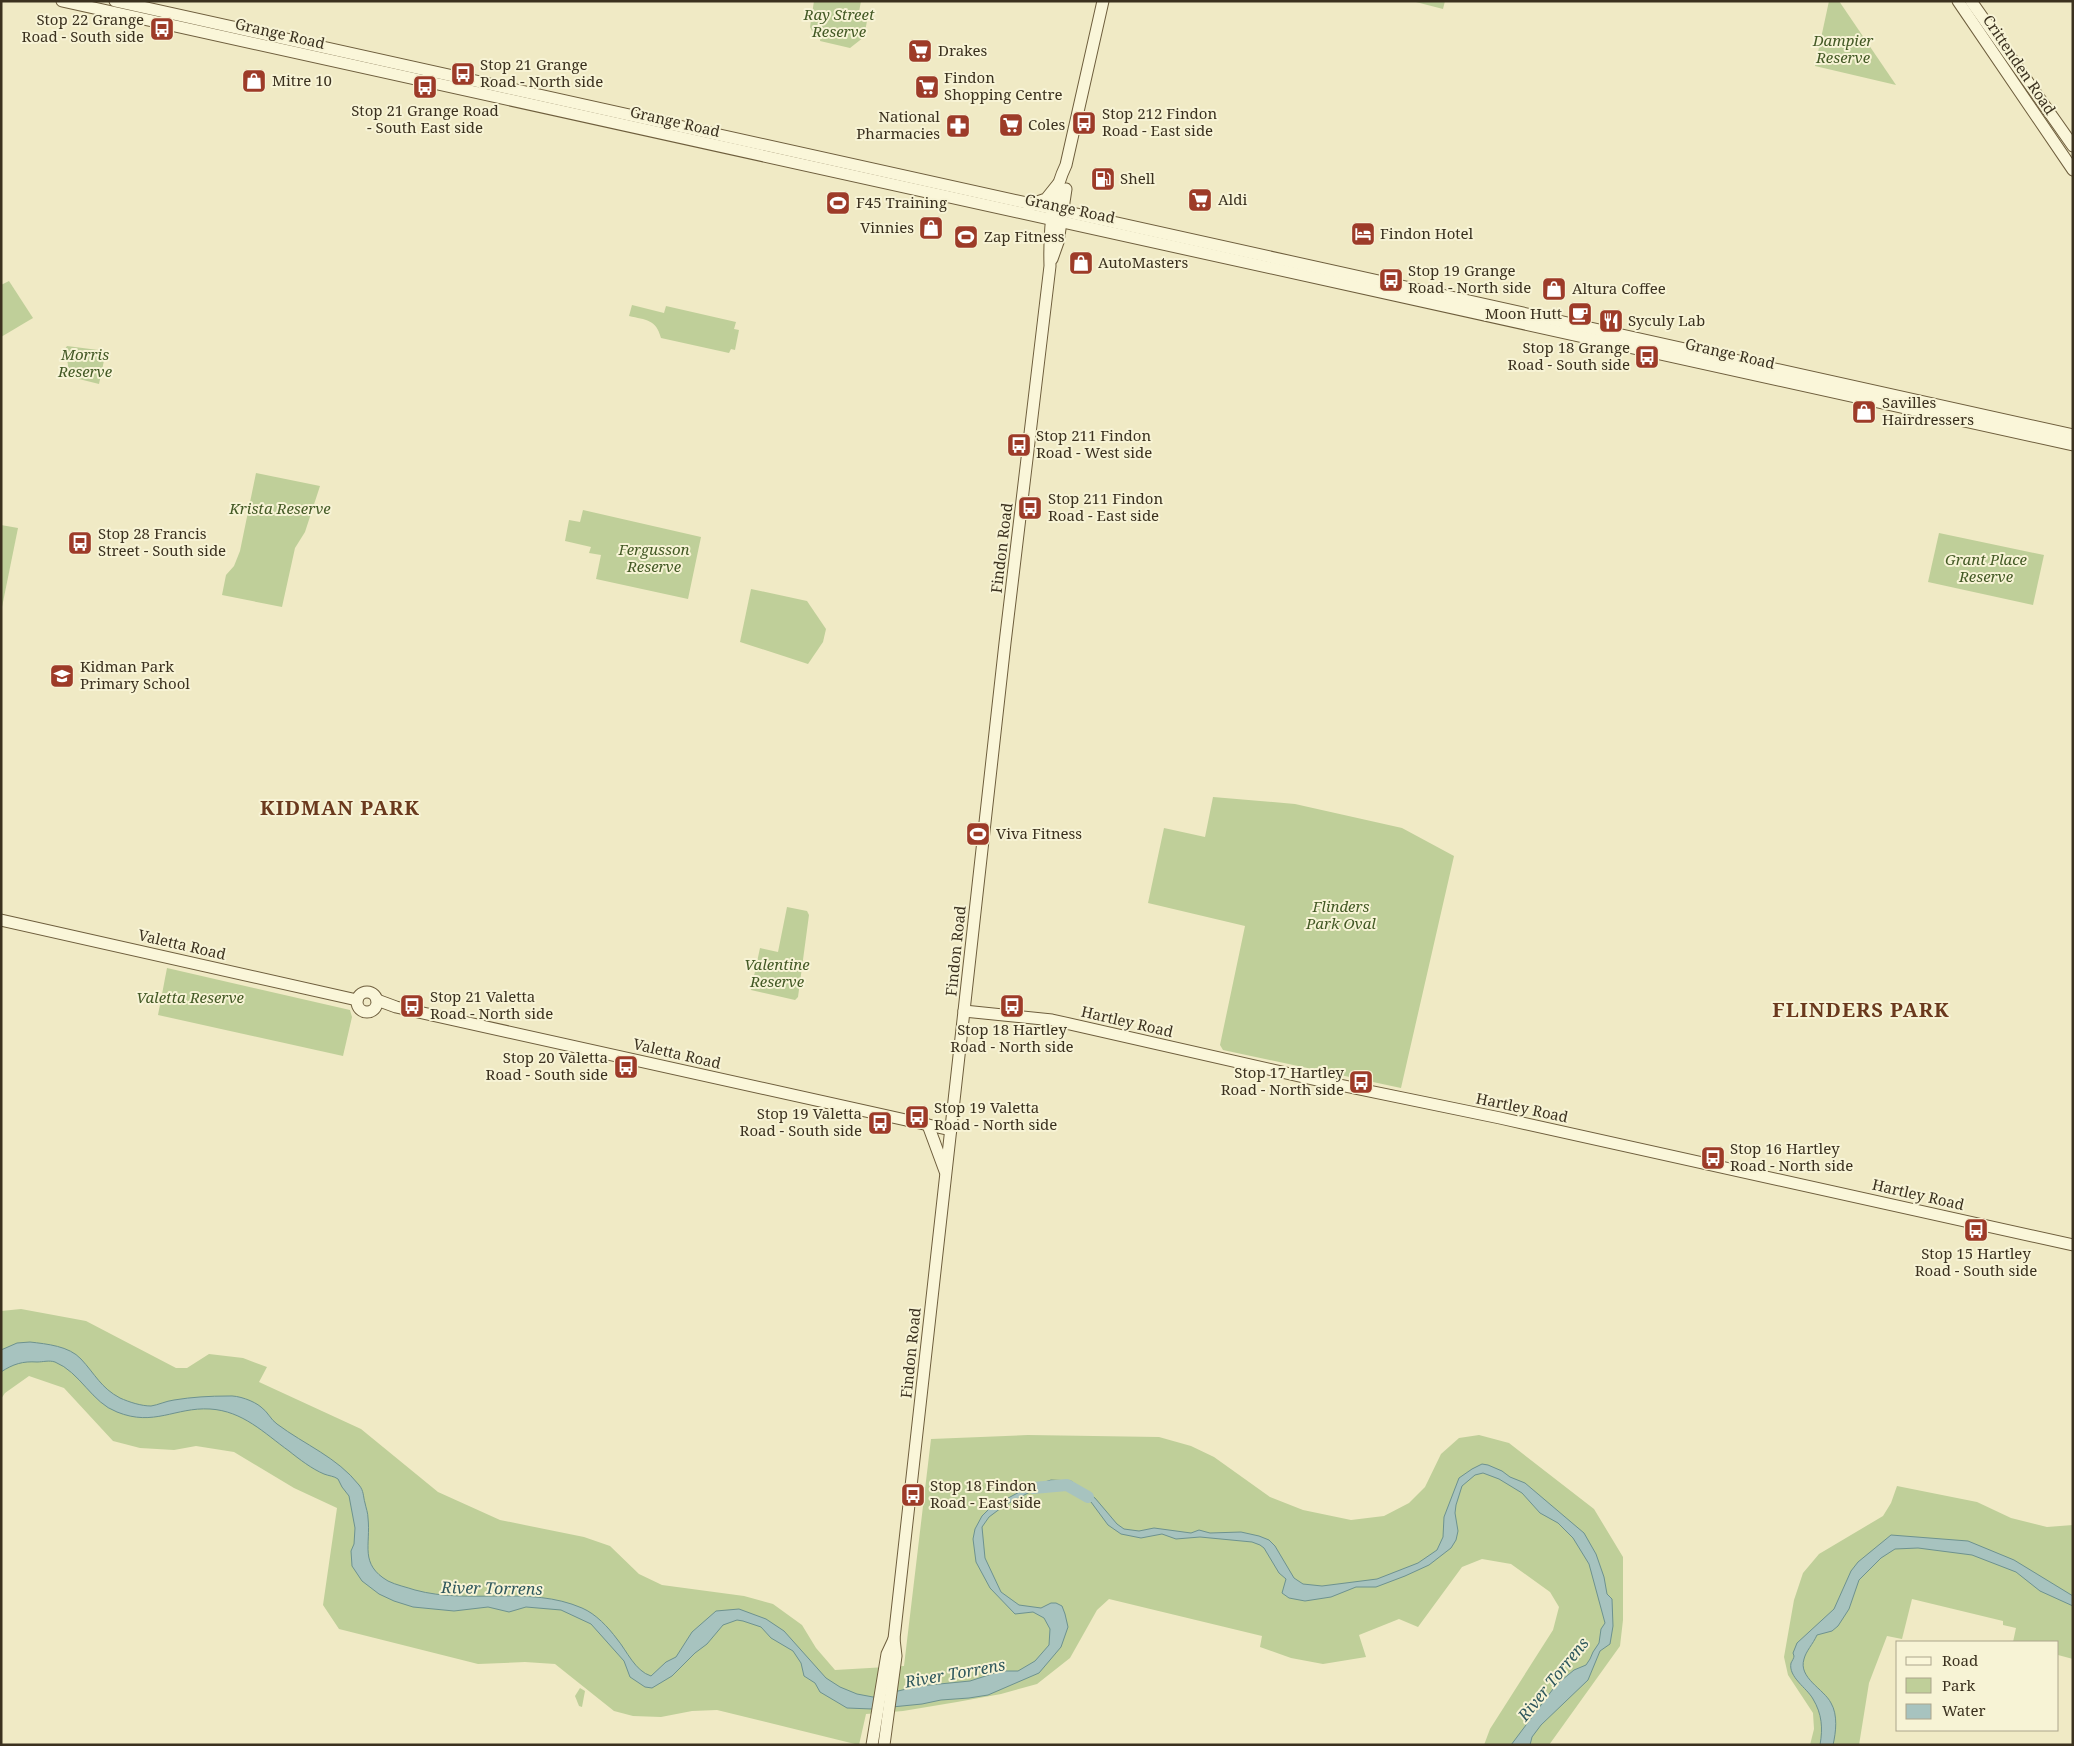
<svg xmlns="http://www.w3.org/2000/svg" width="2074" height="1746" font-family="'Noto Serif',serif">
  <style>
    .green { fill: #bfcf99 }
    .water { fill: #a7c3bf; stroke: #6d928f }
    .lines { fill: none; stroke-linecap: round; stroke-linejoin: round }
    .river { stroke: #a7c3bf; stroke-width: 12 }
    .secondary-casing { stroke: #6e5e3d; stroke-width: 13 }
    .secondary { stroke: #faf6d9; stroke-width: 11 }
    .labels { text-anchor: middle; stroke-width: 4; stroke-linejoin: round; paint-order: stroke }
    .park-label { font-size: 15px; font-style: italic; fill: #435925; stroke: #f7f3d5 }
    .poi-label { font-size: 15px; fill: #3b311f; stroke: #f7f3d5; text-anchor: start }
    .street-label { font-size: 15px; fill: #3b311f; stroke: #f7f3d5 }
    .water-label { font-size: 16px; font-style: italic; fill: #2e575c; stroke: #f7f3d5 }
    .district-label { font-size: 20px; font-weight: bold; letter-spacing: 1px; fill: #6a391d; stroke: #f7f3d5 }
  </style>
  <rect width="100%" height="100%" fill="#f0eac5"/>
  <!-- green -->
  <g class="green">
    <polygon points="814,1 861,1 859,12 867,21 864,37 850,48 820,41 821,35 813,33 810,27"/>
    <polygon points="1412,1 1445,1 1443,9"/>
    <polygon points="1829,1 1839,1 1896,85 1815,66"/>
    <polygon points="9,281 33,318 1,337 1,285"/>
    <path d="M 632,305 L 664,313 L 666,306 L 736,322 L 734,329 L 739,330 L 735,350 L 731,349 L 729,353 L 661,338 C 656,319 646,320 629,316 Z"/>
    <polygon points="67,346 106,351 99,384 67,376 68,365 65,349"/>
    <polygon points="256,473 320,486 305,532 295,548 282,607 222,595 226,575 234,566 240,551"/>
    <polygon points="583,510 701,537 688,599 596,579 601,555 589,553 591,547 565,541 569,520 580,522"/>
    <polygon points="1,525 18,528 1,612"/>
    <polygon points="1939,533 2044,555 2033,605 1928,582"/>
    <polygon points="751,589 807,601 826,629 823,642 808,664 740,642"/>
    <polygon points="1213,797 1295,804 1402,828 1454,856 1401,1088 1223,1050 1220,1045 1245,926 1148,903 1164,828 1205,837"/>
    <polygon points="787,907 807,911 809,915 798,997 795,1000 751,990 760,948 778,952"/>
    <polygon points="167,968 350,1010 352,1017 343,1056 158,1015"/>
    <polygon points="21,1309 86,1321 176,1368 187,1368 209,1354 243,1358 267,1367 259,1382 361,1429 438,1492 500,1520 584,1537 610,1546 639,1574 662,1585 744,1596 773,1604 802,1625 816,1648 835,1670 904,1666 931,1439 1028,1435 1159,1437 1191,1446 1214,1457 1270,1497 1303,1510 1351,1520 1384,1516 1409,1503 1425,1487 1441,1454 1459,1438 1479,1435 1509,1443 1594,1509 1623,1557 1623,1620 1620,1646 1549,1745 1484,1745 1490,1729 1553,1630 1559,1607 1550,1592 1511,1564 1482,1559 1462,1567 1418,1627 1399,1619 1359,1635 1366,1657 1323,1664 1291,1658 1260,1647 1262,1636 1109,1599 1097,1610 1070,1658 1037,1684 1001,1694 957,1702 903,1711 866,1714 859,1745 717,1710 692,1711 661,1717 633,1716 614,1711 555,1664 525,1662 478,1664 339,1629 323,1605 337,1508 294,1488 234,1452 196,1446 174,1450 140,1448 113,1441 64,1388 29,1376 5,1393 1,1399 1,1311"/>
    <polygon points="1897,1486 1977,1502 2011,1518 2047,1527 2073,1525 2073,1659 2058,1655 2058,1642 2013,1642 2016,1628 2003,1625 2003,1621 1912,1599 1902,1639 1887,1636 1869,1683 1859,1745 1810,1745 1814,1729 1813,1713 1788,1675 1784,1657 1794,1600 1803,1573 1819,1554 1883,1516 1891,1503"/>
    <polygon points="580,1688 585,1691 582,1707 579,1706 575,1696"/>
  </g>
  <!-- water -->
  <g class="water">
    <path d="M 30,1342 C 47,1344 69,1346 81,1359 C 95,1374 101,1388 120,1398 C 129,1402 141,1406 151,1406 C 158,1405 166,1401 174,1400 C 192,1397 210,1396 228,1396 C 238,1395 254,1401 261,1407 C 268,1412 271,1420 277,1424 C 305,1445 337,1457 359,1485 C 364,1491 363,1496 365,1503 C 366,1508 368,1513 368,1518 C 371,1545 359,1564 388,1581 C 396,1585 406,1587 415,1590 C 470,1605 529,1585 582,1608 C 596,1614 608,1627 617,1639 C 627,1651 635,1671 651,1676 L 666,1662 L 676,1657 L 692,1632 L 716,1611 L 739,1609 L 766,1619 L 784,1631 L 826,1678 L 840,1687 L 857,1694 L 873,1697 L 919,1686 L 970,1681 L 1001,1671 L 1018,1671 L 1035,1661 L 1049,1645 L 1050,1629 L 1044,1618 L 1033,1612 L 1015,1614 L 990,1588 L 976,1562 L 973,1539 L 975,1529 L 982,1516 L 991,1507 L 1029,1487 L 1051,1480 L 1071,1481 L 1095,1498 L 1117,1524 L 1124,1529 L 1139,1531 L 1154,1528 L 1191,1533 L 1199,1530 L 1210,1533 L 1241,1532 L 1259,1536 L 1269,1540 L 1275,1546 L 1294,1578 L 1303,1584 L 1322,1586 L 1377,1579 L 1418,1563 L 1437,1550 L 1443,1537 L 1444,1517 L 1459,1478 L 1472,1469 L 1482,1464 L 1488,1465 L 1502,1471 L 1510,1477 L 1525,1483 L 1584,1533 L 1596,1554 L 1604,1577 L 1607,1594 L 1612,1599 L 1613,1626 L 1610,1644 L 1600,1651 L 1588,1680 L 1541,1725 L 1532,1737 L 1530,1745 L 1511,1745 L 1556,1685 L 1574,1670 L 1586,1665 L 1590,1659 L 1593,1652 L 1599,1643 L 1601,1629 L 1605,1623 L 1589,1564 L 1573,1538 L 1558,1523 L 1540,1513 L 1522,1493 L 1499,1479 L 1483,1473 L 1475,1475 L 1462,1486 L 1456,1505 L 1455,1513 L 1458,1531 L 1456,1540 L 1451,1548 L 1429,1565 L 1405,1576 L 1376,1587 L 1356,1587 L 1331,1597 L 1305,1601 L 1289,1598 L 1282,1593 L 1286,1579 L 1279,1573 L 1264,1548 L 1260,1545 L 1252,1542 L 1200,1537 L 1176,1539 L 1162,1534 L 1141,1538 L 1121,1534 L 1108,1525 L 1091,1502 L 1071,1487 L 1062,1484 L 1054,1485 L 1030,1492 L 1005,1505 L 989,1517 L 982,1527 L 985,1558 L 1001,1592 L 1019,1605 L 1041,1608 L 1051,1603 L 1056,1603 L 1062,1606 L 1065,1614 L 1068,1627 L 1061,1647 L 1039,1673 L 988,1695 L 969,1698 L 941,1700 L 922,1704 L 872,1709 L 847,1708 L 820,1692 L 815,1683 L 804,1676 L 801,1663 L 793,1651 L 771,1638 L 761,1627 L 743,1621 L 737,1620 L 723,1625 L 707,1644 L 695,1653 L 672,1676 L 652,1688 L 645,1687 L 630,1677 L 624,1661 L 591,1624 L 561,1610 L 526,1607 L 509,1612 L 488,1607 L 454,1611 L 413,1607 L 394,1601 L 379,1594 L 362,1581 L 352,1566 L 351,1551 L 354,1544 L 355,1528 L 349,1496 L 342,1487 L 338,1479 C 334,1476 329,1476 324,1474 C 312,1469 299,1459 289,1451 C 264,1433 243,1411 210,1409 C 175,1407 154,1427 117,1412 C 92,1403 80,1372 55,1362 C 49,1360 43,1362 37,1362 C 23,1361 13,1364 1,1372 L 1,1350 L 17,1343 Z"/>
    <path d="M 1891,1535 L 1968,1541 L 2014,1560 L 2073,1596 L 2073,1606 L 2040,1591 L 2016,1572 L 1972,1555 L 1918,1548 L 1895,1549 L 1881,1558 L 1859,1580 L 1849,1609 L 1838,1626 L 1832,1631 L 1817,1635 C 1813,1644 1806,1651 1804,1659 C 1798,1678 1824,1689 1831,1703 C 1838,1715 1836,1732 1833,1745 L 1820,1745 C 1823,1728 1822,1714 1813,1699 C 1807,1688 1788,1677 1791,1663 C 1792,1661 1794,1658 1794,1656 L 1793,1653 L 1797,1643 L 1834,1609 L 1851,1571 L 1858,1562 Z"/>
  </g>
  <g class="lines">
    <!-- river -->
    <polyline class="river" points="1033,1488 1067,1485 1088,1497"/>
    <defs>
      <g id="secondary">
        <polyline points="62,1 2073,445"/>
        <polyline points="115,1 2073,435"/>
        <polyline points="1958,1 2073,170"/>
        <polyline points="1971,1 2073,146"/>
        <polyline points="1029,205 1046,199 1058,184"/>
        <polyline points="1052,259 1058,242 1066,189"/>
        <polyline points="1,920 357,1000"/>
        <circle cx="367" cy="1002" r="10"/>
        <polyline points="377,1000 396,1007 951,1130"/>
        <polyline points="964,1011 1052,1020 1330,1083 1500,1118 2073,1245"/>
        <polyline points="928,1125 945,1171"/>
        <polyline points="872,1745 887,1654 894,1639"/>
        <path d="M 884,1745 L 896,1656 L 894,1639 L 1005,643 L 1050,266 C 1049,233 1052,194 1066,165 L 1103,1"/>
      </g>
    </defs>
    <!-- secondary casing -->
    <use href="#secondary" class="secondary-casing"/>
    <!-- secondary -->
    <use href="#secondary" class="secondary"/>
  </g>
  <!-- icons -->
  <defs>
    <symbol id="bus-square" viewBox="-11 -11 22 22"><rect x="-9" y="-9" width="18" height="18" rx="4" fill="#9d3b28" stroke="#f7f3d5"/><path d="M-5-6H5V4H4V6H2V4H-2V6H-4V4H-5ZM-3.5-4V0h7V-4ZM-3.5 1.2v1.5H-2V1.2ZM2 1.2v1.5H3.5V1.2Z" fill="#fff"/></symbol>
    <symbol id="supermarket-square" viewBox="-11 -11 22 22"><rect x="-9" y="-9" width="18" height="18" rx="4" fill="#9d3b28" stroke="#f7f3d5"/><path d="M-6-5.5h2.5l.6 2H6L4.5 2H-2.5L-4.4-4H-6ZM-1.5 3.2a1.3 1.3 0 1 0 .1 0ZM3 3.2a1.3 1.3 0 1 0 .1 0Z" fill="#fff"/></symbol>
    <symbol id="shop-square" viewBox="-11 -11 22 22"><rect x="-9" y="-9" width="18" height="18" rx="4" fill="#9d3b28" stroke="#f7f3d5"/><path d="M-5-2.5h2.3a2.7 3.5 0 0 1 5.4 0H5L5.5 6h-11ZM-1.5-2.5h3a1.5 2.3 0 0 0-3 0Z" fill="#fff"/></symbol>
    <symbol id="pharmacy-square" viewBox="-11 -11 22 22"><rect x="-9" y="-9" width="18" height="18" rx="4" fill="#9d3b28" stroke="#f7f3d5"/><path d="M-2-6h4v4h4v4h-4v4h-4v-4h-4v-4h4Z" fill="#fff"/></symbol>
    <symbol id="fuel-square" viewBox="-11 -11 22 22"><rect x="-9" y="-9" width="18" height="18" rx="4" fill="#9d3b28" stroke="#f7f3d5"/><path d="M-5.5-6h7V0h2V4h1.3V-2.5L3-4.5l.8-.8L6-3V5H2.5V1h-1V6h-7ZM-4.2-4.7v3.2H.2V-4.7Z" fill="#fff"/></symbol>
    <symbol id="stadium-square" viewBox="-11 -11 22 22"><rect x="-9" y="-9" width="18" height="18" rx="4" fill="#9d3b28" stroke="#f7f3d5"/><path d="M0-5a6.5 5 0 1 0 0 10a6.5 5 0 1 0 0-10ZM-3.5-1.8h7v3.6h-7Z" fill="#fff"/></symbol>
    <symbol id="hotel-square" viewBox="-11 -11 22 22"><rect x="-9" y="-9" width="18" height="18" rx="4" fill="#9d3b28" stroke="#f7f3d5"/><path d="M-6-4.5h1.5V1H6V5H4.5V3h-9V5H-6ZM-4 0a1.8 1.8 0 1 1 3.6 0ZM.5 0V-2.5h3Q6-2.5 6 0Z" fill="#fff"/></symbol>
    <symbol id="cafe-square" viewBox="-11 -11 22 22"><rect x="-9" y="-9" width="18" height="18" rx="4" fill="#9d3b28" stroke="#f7f3d5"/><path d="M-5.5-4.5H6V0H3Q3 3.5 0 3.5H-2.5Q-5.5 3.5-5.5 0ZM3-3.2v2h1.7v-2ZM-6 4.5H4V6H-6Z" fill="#fff"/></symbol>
    <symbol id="restaurant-square" viewBox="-11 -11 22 22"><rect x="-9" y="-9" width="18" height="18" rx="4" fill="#9d3b28" stroke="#f7f3d5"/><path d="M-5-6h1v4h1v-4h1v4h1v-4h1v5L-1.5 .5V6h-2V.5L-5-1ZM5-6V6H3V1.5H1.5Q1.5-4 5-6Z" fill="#fff"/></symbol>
    <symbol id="school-square" viewBox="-11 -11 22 22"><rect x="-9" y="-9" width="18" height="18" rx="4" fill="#9d3b28" stroke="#f7f3d5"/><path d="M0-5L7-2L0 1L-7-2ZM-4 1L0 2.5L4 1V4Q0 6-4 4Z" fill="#fff"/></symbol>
  </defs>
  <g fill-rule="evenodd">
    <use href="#bus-square" x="148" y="15" width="28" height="28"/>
    <use href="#supermarket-square" x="906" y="37" width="28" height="28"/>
    <use href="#bus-square" x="449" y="60" width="28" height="28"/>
    <use href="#shop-square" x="240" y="67" width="28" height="28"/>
    <use href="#bus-square" x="411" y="73" width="28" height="28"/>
    <use href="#supermarket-square" x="913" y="73" width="28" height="28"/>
    <use href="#bus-square" x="1070" y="109" width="28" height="28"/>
    <use href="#supermarket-square" x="997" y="111" width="28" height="28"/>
    <use href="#pharmacy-square" x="944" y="112" width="28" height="28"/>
    <use href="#fuel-square" x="1089" y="165" width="28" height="28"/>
    <use href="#supermarket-square" x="1186" y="186" width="28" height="28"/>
    <use href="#stadium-square" x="824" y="189" width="28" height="28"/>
    <use href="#shop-square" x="917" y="214" width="28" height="28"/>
    <use href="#hotel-square" x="1349" y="220" width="28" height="28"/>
    <use href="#stadium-square" x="952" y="223" width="28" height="28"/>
    <use href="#shop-square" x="1067" y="249" width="28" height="28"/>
    <use href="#bus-square" x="1377" y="266" width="28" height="28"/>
    <use href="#shop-square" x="1540" y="275" width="28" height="28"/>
    <use href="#cafe-square" x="1566" y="300" width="28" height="28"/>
    <use href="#restaurant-square" x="1597" y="307" width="28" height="28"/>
    <use href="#bus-square" x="1633" y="343" width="28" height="28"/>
    <use href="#shop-square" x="1850" y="398" width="28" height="28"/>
    <use href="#bus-square" x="1005" y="431" width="28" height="28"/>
    <use href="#bus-square" x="1016" y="494" width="28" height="28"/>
    <use href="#bus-square" x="66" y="529" width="28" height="28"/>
    <use href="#school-square" x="48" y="662" width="28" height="28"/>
    <use href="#stadium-square" x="964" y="820" width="28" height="28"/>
    <use href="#bus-square" x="398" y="992" width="28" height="28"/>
    <use href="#bus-square" x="998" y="992" width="28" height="28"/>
    <use href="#bus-square" x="612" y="1053" width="28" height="28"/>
    <use href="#bus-square" x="1347" y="1068" width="28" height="28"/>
    <use href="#bus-square" x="903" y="1103" width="28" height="28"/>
    <use href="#bus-square" x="866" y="1109" width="28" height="28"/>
    <use href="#bus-square" x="1699" y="1144" width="28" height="28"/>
    <use href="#bus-square" x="1962" y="1216" width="28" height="28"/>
    <use href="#bus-square" x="899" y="1481" width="28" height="28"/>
  </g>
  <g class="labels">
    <!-- park labels -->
    <g class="park-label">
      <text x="839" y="20">Ray Street<tspan x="839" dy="17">Reserve</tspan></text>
      <text x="1843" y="46">Dampier<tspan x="1843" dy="17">Reserve</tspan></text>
      <text x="85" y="360">Morris<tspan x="85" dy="17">Reserve</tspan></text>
      <text x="280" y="514">Krista Reserve</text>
      <text x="654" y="555">Fergusson<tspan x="654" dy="17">Reserve</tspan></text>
      <text x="1986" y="565">Grant Place<tspan x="1986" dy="17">Reserve</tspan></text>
      <text x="1341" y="912">Flinders<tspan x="1341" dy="17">Park Oval</tspan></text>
      <text x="777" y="970">Valentine<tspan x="777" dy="17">Reserve</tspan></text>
      <text x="190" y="1003">Valetta Reserve</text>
    </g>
    <!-- poi labels -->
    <g class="poi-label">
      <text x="144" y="25" text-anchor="end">Stop 22 Grange<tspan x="144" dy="17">Road - South side</tspan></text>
      <text x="938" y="56">Drakes</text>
      <text x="480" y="70">Stop 21 Grange<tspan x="480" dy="17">Road - North side</tspan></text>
      <text x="944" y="83">Findon<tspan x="944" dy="17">Shopping Centre</tspan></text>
      <text x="272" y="86">Mitre 10</text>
      <text x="425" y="116" text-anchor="middle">Stop 21 Grange Road<tspan x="425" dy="17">- South East side</tspan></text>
      <text x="1102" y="119">Stop 212 Findon<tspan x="1102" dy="17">Road - East side</tspan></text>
      <text x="940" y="122" text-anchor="end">National<tspan x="940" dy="17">Pharmacies</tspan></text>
      <text x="1028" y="130">Coles</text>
      <text x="1120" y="184">Shell</text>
      <text x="1218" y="205">Aldi</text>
      <text x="856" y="208">F45 Training</text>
      <text x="914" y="233" text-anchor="end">Vinnies</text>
      <text x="1380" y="239">Findon Hotel</text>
      <text x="984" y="242">Zap Fitness</text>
      <text x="1098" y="268">AutoMasters</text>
      <text x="1408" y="276">Stop 19 Grange<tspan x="1408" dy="17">Road - North side</tspan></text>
      <text x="1572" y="294">Altura Coffee</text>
      <text x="1562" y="319" text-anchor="end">Moon Hutt</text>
      <text x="1628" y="326">Syculy Lab</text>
      <text x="1630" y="353" text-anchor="end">Stop 18 Grange<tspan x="1630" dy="17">Road - South side</tspan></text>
      <text x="1882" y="408">Savilles<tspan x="1882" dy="17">Hairdressers</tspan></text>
      <text x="1036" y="441">Stop 211 Findon<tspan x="1036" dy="17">Road - West side</tspan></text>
      <text x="1048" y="504">Stop 211 Findon<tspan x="1048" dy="17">Road - East side</tspan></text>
      <text x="98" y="539">Stop 28 Francis<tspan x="98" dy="17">Street - South side</tspan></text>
      <text x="80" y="672">Kidman Park<tspan x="80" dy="17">Primary School</tspan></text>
      <text x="996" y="839">Viva Fitness</text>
      <text x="430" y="1002">Stop 21 Valetta<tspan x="430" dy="17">Road - North side</tspan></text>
      <text x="1012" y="1035" text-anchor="middle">Stop 18 Hartley<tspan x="1012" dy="17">Road - North side</tspan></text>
      <text x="608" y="1063" text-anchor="end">Stop 20 Valetta<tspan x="608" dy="17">Road - South side</tspan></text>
      <text x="1344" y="1078" text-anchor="end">Stop 17 Hartley<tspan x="1344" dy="17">Road - North side</tspan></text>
      <text x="934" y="1113">Stop 19 Valetta<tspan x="934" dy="17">Road - North side</tspan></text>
      <text x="862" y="1119" text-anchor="end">Stop 19 Valetta<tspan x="862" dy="17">Road - South side</tspan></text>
      <text x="1730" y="1154">Stop 16 Hartley<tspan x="1730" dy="17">Road - North side</tspan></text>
      <text x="1976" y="1259" text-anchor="middle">Stop 15 Hartley<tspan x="1976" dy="17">Road - South side</tspan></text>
      <text x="930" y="1491">Stop 18 Findon<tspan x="930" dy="17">Road - East side</tspan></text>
    </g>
    <!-- street labels -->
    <g class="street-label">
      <text transform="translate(280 34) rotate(13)" y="5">Grange Road</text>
      <text transform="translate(2019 65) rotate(56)" y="5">Crittenden Road</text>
      <text transform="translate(675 122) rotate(13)" y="5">Grange Road</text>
      <text transform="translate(1070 209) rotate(12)" y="5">Grange Road</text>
      <text transform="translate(1730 354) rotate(13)" y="5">Grange Road</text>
      <text transform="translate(1002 548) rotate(-83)" y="5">Findon Road</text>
      <text transform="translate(182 945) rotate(13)" y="5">Valetta Road</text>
      <text transform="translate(956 951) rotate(-84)" y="5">Findon Road</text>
      <text transform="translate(1127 1022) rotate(13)" y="5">Hartley Road</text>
      <text transform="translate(677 1054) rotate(13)" y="5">Valetta Road</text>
      <text transform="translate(1522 1108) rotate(12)" y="5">Hartley Road</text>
      <text transform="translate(1918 1195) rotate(13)" y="5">Hartley Road</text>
      <text transform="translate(911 1353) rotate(-84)" y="5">Findon Road</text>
    </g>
    <!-- water labels -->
    <g class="water-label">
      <text transform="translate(492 1588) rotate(1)" y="6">River Torrens</text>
      <text transform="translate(955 1673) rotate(-10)" y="6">River Torrens</text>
      <text transform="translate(1553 1679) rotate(-51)" y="6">River Torrens</text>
    </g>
    <!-- district labels -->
    <g class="district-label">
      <text x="340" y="815">KIDMAN PARK</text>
      <text x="1861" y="1017">FLINDERS PARK</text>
    </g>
  </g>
  <!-- border -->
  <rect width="2074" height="1746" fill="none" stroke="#3b311f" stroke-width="5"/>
  <!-- legend -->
  <rect x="1896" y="1641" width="162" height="90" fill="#f7f3d5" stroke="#aca58c"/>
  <rect x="1906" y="1657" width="25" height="8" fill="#faf6d9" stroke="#aca58c"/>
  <text x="1942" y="1666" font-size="15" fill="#3b311f">Road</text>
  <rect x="1906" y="1678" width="25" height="15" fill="#bfcf99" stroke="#aca58c"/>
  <text x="1942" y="1691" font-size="15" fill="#3b311f">Park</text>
  <rect x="1906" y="1704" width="25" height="15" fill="#a7c3bf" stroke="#aca58c"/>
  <text x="1942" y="1716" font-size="15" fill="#3b311f">Water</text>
</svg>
